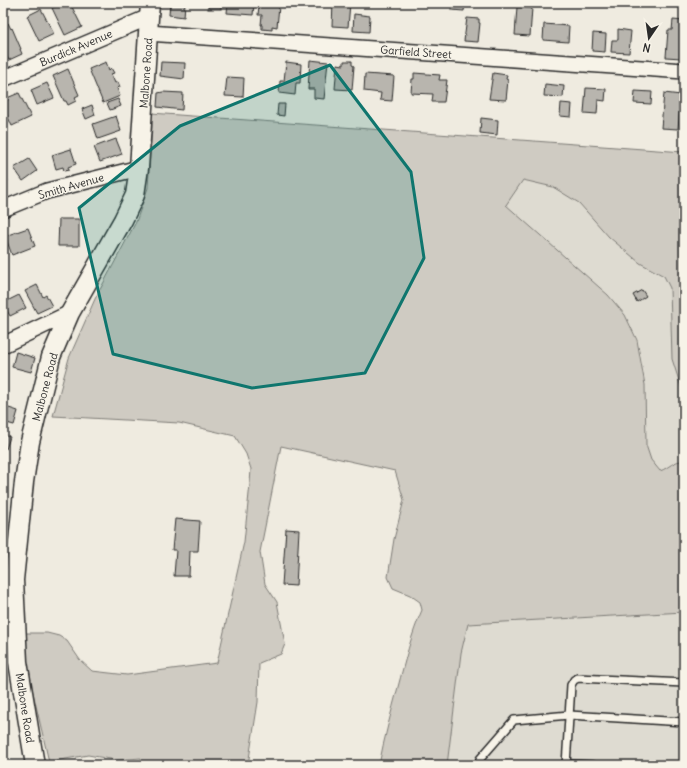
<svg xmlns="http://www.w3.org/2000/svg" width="687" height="768" font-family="Delius,sans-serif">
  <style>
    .built { fill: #dedbd1 }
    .green { fill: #cfcbc2; stroke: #7d7b76 }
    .building { fill: #b8b5ae; stroke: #2b2b2b }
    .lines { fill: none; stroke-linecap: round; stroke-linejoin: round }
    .service-casing { stroke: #2b2b2b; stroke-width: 10 }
    .minor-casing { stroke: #2b2b2b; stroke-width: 18 }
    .tertiary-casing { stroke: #2b2b2b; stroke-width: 21 }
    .service { stroke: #f7f3e8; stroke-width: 7 }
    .minor { stroke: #f7f3e8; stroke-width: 15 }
    .tertiary { stroke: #f7f3e8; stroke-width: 18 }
    .marked { fill: #0f766e; fill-opacity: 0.2; stroke: #0f766e; stroke-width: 3; stroke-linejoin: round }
    .labels { text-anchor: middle; stroke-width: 3; stroke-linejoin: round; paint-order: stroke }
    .street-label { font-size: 11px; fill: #2b2b2b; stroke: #f7f3e8 }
  </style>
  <rect width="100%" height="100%" fill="#efebe0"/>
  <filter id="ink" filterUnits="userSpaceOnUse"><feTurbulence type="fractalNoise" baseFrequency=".025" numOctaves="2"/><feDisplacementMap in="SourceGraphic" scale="8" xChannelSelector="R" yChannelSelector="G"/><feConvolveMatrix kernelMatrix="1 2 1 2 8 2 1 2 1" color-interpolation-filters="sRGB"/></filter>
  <g filter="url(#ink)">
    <!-- built -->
    <g class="built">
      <polygon points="523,180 553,187 579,203 609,237 640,263 664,276 670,288 671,330 684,401 684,461 679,461 673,463 668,468 660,471 651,460 646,445 645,385 638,340 625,315 608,295 505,205"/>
      <polygon points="684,612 684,765 447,765 461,653 468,624"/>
    </g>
    <!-- green -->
    <path class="green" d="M 151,113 L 684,152 L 684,401 L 683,393 L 672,359 L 670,288 L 664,276 L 640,263 L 609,237 L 579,203 L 553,187 L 523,180 L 506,205 L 608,295 L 625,315 L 637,340 L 645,385 L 646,445 L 651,460 L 660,471 C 669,468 674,460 684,461 L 684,612 L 468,624 L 461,653 L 447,765 L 379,765 C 384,739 391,713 398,687 C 405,661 411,635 422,610 L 420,602 L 410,595 L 393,588 L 388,577 L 394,539 L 404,500 L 395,471 L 281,446 L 260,552 L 265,584 L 277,602 L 285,644 L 281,654 L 259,663 L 258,702 L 248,765 L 141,765 L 141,758 L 116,760 L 88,755 L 49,762 L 28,671 L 24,633 L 47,633 L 59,636 L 67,641 L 80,660 L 92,671 L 127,675 L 217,663 L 244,542 L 250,484 L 251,469 L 246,454 L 235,436 L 179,423 L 53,416 L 69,358 L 95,299 L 136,222 L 148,188 L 152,127 Z"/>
    <!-- building -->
    <g class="building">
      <polygon points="64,3 70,3 82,27 65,35 52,8"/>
      <polygon points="170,3 185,3 184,17 169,15"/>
      <rect x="208" y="3" width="13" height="6"/>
      <polygon points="228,3 254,3 253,15 227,13"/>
      <polygon points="267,3 278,3 277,6 279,6 277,27 272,26 272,30 262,29 262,25 261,25 262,15 258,15 259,6 266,6"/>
      <polygon points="333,3 350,3 348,27 332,26"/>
      <polygon points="452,3 465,3 464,11 451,10"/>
      <polygon points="517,7 532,8 530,36 515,35"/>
      <polygon points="41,9 54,34 39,41 27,16"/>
      <polygon points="354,14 370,16 369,32 353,31"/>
      <polygon points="467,18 479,19 479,23 480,23 478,42 464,41"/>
      <polygon points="673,20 684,21 684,41 683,54 681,54 681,58 666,57 668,30 672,30"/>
      <polygon points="8,23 11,29 12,28 21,49 20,49 22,54 9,60 3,51 3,25"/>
      <polygon points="544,24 569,26 568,42 543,40"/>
      <polygon points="618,29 631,31 629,53 611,52 612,40 618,40"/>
      <polygon points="593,33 606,34 605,52 592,51"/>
      <polygon points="310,60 328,62 324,99 314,98 314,89 308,89"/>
      <polygon points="344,61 352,61 352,65 354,66 352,90 335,89 337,64 344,65"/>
      <polygon points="106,62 109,70 111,68 114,73 111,74 115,83 118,82 120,87 117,88 120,96 103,103 89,69"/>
      <polygon points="161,62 185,63 184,79 160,76"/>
      <polygon points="286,62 301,64 300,83 296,83 295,95 279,93 280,81 284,81"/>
      <polygon points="68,69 79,95 75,97 76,101 68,105 66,101 64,101 53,76"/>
      <polygon points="414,73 440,75 439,80 447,80 444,102 432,102 433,94 411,93 412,79 414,79"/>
      <polygon points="493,73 507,75 506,79 508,80 506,100 489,99"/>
      <polygon points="365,74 394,76 392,101 380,100 381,93 364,91"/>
      <polygon points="227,77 244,78 243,97 225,96"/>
      <polygon points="47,83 54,98 37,105 31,90"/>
      <polygon points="545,84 564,86 563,97 544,96"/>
      <polygon points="586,88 606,89 605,101 598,100 597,114 584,113"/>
      <polygon points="635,91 652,92 651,104 634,103"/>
      <polygon points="163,92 183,93 182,110 157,107 158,93"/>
      <polygon points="19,93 31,117 12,126 3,107 3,102 8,100 7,98"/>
      <polygon points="664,93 681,95 678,129 661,128"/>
      <polygon points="118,99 121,106 110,110 107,103"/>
      <polygon points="561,103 572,104 571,117 560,116"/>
      <polygon points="278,104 285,104 284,116 277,115"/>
      <polygon points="92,105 95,115 86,119 82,109"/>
      <polygon points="116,116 121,131 98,139 93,124"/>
      <polygon points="481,118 498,120 497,135 480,133"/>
      <polygon points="116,139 122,154 100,162 94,147"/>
      <polygon points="71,149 76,164 68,167 69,170 64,171 63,167 56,169 52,155"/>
      <polygon points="29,159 37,171 23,181 14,168"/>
      <polygon points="3,173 8,181 3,185"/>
      <polygon points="59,219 79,219 79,246 58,246"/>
      <polygon points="28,228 35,246 12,255 5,236"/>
      <polygon points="37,285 43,297 46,295 52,306 37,313 25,291"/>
      <polygon points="642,290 646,296 637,302 633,295"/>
      <polygon points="19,295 26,308 10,316 3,303"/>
      <polygon points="16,352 35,358 31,372 12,367"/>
      <polygon points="3,406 18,411 14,425 3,422"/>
      <polygon points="3,435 10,437 6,449 3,448"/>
      <polygon points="175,519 200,521 198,551 190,551 189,576 174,576 176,550 172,550"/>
      <polygon points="286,529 299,530 296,586 282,585"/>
    </g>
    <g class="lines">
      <defs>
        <g id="service">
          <polyline points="566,764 593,765"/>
          <polyline points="479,765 480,759 514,720 569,715 684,722"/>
          <polyline points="566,765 571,685 574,680 578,678 684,683"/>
        </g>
        <g id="minor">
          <polyline points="148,33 684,71"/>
          <polyline points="3,79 149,17"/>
          <polyline points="3,209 47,191 139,168"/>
          <polyline points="3,345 70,313"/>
        </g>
        <polyline id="tertiary" points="35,765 18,662 14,580 24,482 30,442 51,357 70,313 123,220 135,195 139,168 150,3"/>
      </defs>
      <!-- service casing -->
      <use href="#service" class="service-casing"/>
      <!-- minor casing -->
      <use href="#minor" class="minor-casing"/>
      <!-- tertiary casing -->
      <use href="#tertiary" class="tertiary-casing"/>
      <!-- service -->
      <use href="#service" class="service"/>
      <!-- minor -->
      <use href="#minor" class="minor"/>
      <!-- tertiary -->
      <use href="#tertiary" class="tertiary"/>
    </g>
  </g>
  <!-- marked area -->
  <path class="marked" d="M 330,65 L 411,172 L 424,258 L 365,373 L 252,388 L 113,354 L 79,208 L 180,126 Z"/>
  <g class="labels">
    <!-- street labels -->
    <g class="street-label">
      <text transform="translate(76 48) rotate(-23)" y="4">Burdick Avenue</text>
      <text transform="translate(416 52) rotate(4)" y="4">Garfield Street</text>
      <text transform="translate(146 73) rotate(-86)" y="4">Malbone Road</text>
      <text transform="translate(71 186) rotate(-16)" y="4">Smith Avenue</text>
      <text transform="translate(45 387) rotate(-75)" y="4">Malbone Road</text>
      <text transform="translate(25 708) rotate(81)" y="4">Malbone Road</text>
    </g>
  </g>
  <!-- margin -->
  <rect width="687" height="768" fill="none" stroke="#f7f3e8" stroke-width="16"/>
  <rect x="8" y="8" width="671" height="752" fill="none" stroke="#2b2b2b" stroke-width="1.5" filter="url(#ink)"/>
  <!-- north arrow -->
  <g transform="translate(649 38) rotate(193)" stroke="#f7f3e8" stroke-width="3" paint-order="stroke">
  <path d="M0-3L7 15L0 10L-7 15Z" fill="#2b2b2b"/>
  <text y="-6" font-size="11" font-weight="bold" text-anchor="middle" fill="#2b2b2b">N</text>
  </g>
</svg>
